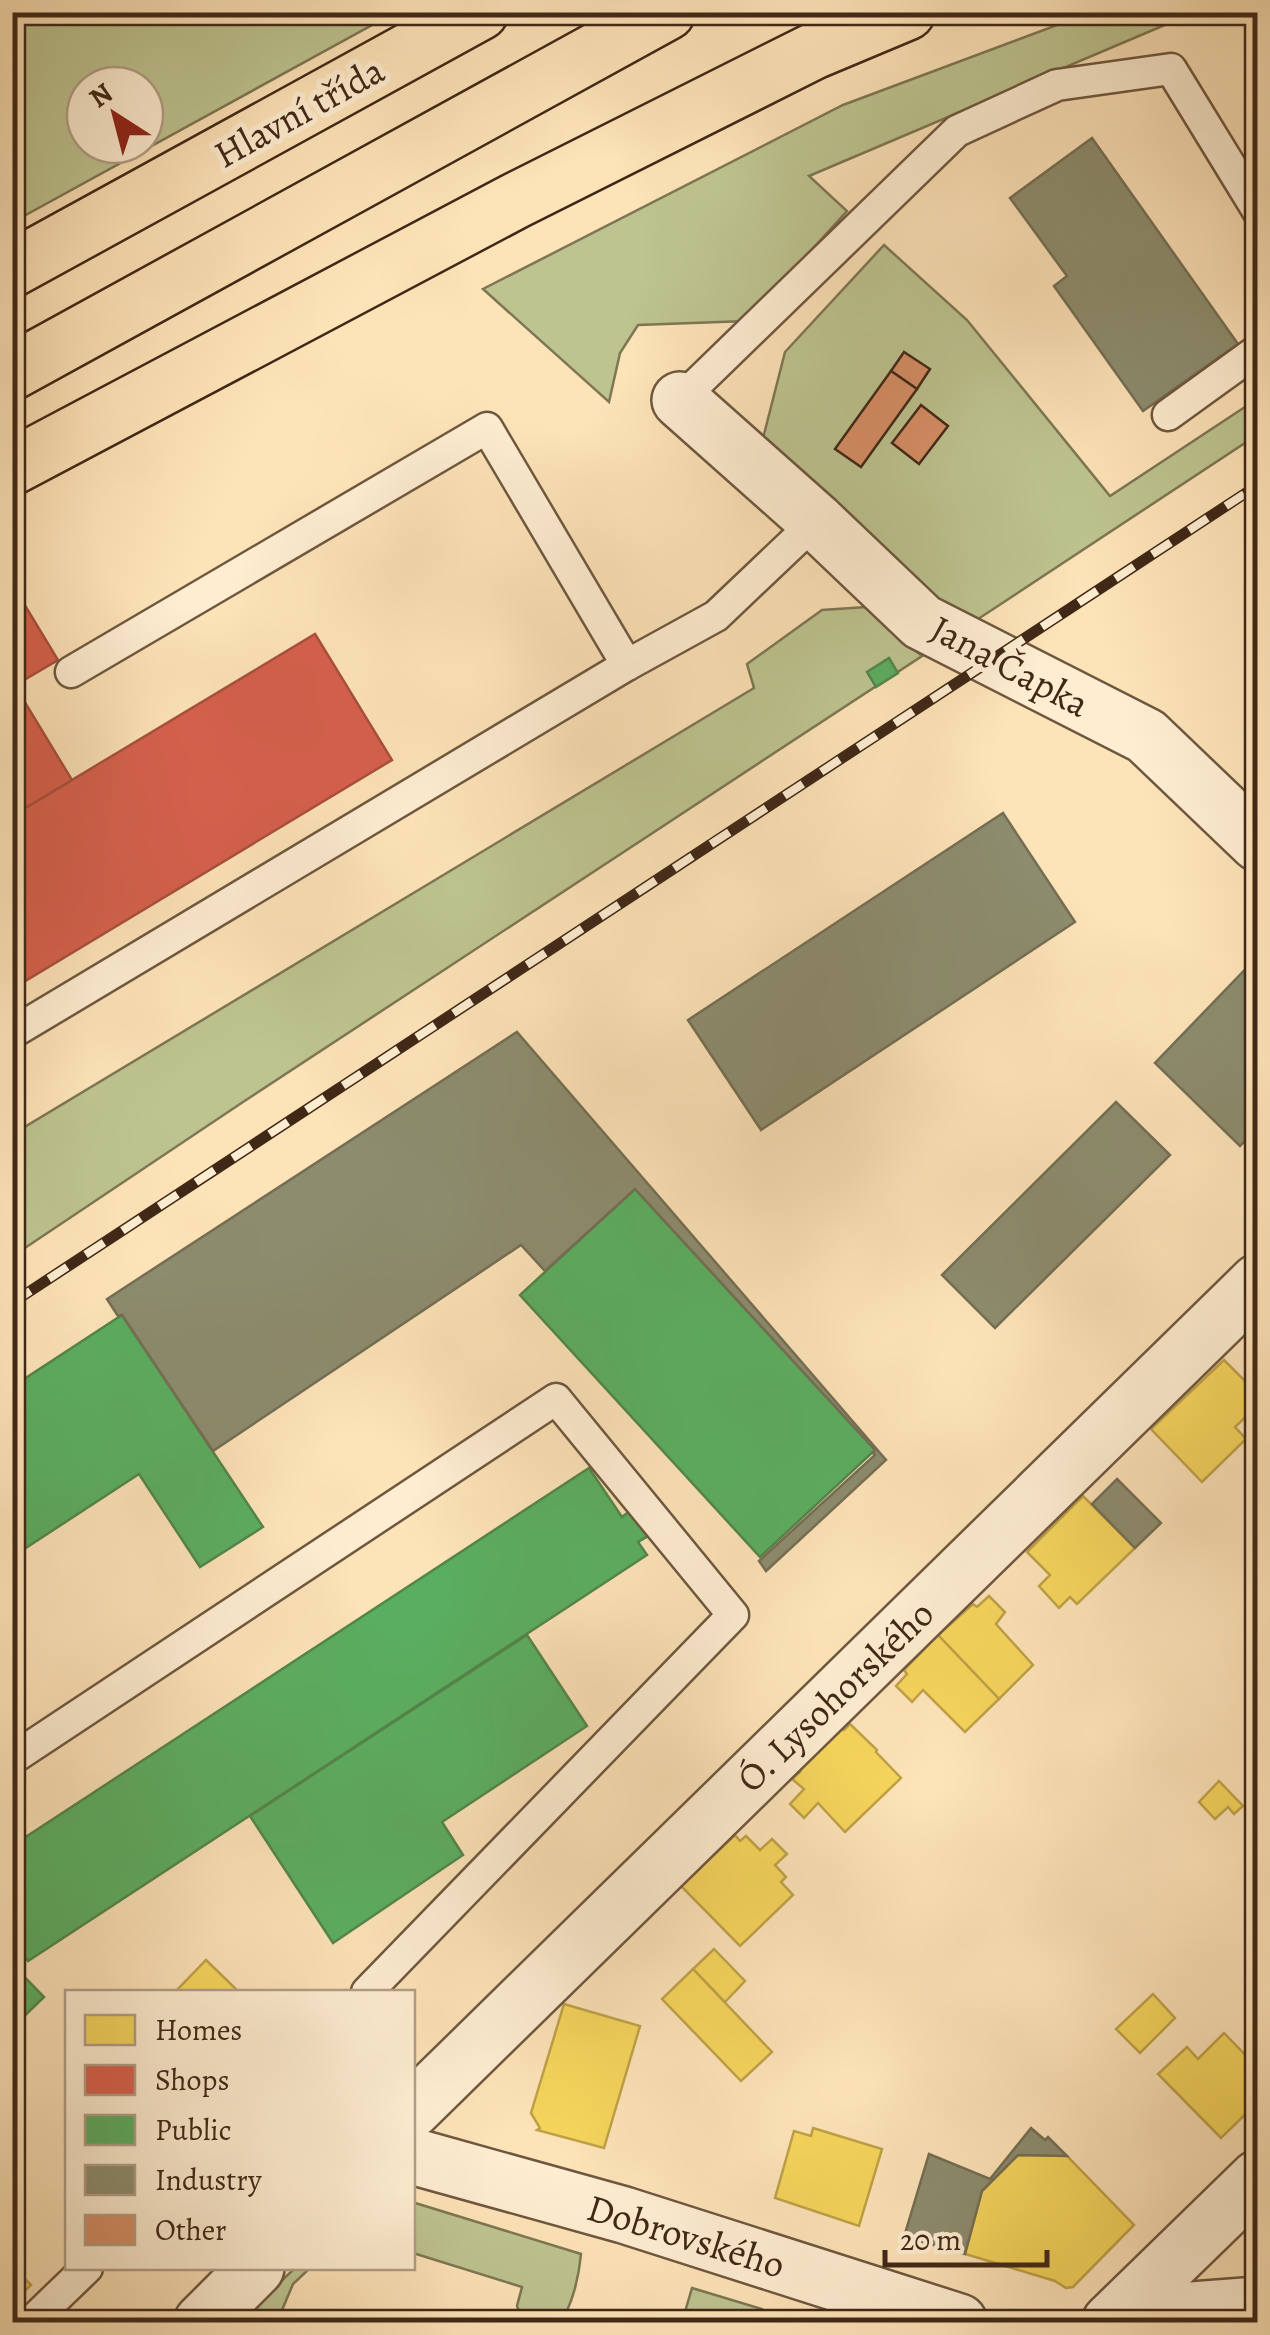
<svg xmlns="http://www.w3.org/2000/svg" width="1270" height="2335" font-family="Alegreya,serif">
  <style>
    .green { fill: #bdc490; stroke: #7e7654; stroke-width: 2.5; fill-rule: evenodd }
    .homes { fill: #f6d55c; stroke: #bfa147; stroke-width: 2.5 }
    .shops { fill: #d6604d; stroke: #a94f3d; stroke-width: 2.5 }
    .public { fill: #5aae61; stroke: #52864b; stroke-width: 2.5 }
    .industry { fill: #8c8c6e; stroke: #756e54; stroke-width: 2.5 }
    .building { fill: #d78e66; stroke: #402817; stroke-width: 2.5 }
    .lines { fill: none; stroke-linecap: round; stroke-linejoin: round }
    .service-casing { stroke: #6f573f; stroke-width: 35 }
    .minor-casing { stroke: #6f573f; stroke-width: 60 }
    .trunk-casing { stroke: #402817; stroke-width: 60 }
    .service { stroke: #feedd1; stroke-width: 30 }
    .minor { stroke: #feedd1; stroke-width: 55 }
    .trunk { stroke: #fde3b8; stroke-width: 55 }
    .rail-casing { stroke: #402817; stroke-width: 11 }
    .rail { stroke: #feedd1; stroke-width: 8; stroke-dasharray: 22; stroke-linecap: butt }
    .labels { text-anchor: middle; stroke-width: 10; stroke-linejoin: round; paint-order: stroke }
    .street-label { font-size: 38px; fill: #402817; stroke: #feedd1 }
  </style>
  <rect width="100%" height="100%" fill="#fde3b8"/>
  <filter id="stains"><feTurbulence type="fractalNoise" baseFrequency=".002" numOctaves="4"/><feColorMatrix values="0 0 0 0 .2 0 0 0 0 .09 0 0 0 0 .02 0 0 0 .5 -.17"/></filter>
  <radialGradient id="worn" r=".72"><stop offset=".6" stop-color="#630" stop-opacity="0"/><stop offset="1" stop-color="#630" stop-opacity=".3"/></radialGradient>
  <!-- green -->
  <g class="green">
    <path d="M 13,12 L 394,12 L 394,13 L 13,222 ZM 145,85 L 145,145 L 85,145 L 85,85 Z"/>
    <polygon points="1089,13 1193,13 809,176 847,211 747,321 638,325 620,353 609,402 483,289 843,105"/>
    <polygon points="884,245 967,320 1110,496 1257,399 1257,435 969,625 928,612 759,454 785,352"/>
    <polygon points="866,607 922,656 243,1102 13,1256 13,1134 754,688 747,664 822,610"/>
    <path d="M 412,2202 L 581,2254 C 579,2275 573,2305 560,2322 L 523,2322 L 517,2306 L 522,2287 L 413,2253 Z"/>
    <polygon points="295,2268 310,2268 293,2284 277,2322 238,2322"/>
    <polygon points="692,2288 762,2309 772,2322 682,2322"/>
  </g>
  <!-- homes -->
  <g class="homes">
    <polygon points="1224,1360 1258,1394 1258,1405 1235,1427 1246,1439 1202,1482 1151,1429"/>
    <polygon points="1083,1496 1135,1548 1077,1604 1070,1597 1059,1608 1039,1586 1050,1575 1027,1552"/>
    <polygon points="989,1596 1005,1612 996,1624 1033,1665 999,1699 938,1635 973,1604 977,1607"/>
    <polygon points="938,1635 999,1699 965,1732 923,1690 912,1702 896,1686 907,1674 904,1670"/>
    <polygon points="850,1724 877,1750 876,1752 901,1778 845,1832 818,1803 804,1818 790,1804 804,1789 792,1779 800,1772 798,1770 842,1728 844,1730"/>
    <polygon points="1219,1781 1243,1806 1234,1814 1228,1807 1215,1819 1199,1802"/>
    <polygon points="735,1835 740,1841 746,1836 760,1850 772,1839 787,1854 775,1865 786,1877 781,1882 793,1895 740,1946 681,1886"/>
    <polygon points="714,1949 745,1981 725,2002 693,1969"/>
    <polygon points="206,1960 239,1992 177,1992 176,1991"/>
    <polygon points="693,1969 772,2052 741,2081 662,1999"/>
    <polygon points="1153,1994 1175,2018 1140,2053 1116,2029"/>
    <polygon points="564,2004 640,2026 604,2148 537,2130 540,2128 531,2113"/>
    <polygon points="1224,2033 1258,2068 1258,2102 1221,2138 1158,2074 1187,2047 1198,2059"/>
    <polygon points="813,2128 882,2149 859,2226 775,2198 794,2131 811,2136"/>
    <polygon points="1018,2155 1067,2156 1134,2225 1073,2287 1066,2288 1055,2281 965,2254 982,2191"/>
    <polygon points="12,2266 31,2285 12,2303"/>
  </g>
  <!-- shops -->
  <g class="shops">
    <polygon points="12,584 58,660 12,687"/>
    <polygon points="315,634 392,760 12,989 12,816"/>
    <polygon points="15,686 72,780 12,816 12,687"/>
  </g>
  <!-- public -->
  <g class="public">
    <polygon points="889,658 898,673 876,687 867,672"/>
    <polygon points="635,1189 875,1450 760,1557 520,1295"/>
    <polygon points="122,1315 263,1527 200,1567 139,1474 12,1557 12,1387"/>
    <polygon points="589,1468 622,1517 631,1510 648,1536 638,1542 647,1555 28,1961 12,1938 12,1846"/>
    <polygon points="527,1635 587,1726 442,1822 463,1855 333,1943 250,1816"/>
    <polygon points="12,1964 44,1997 12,2028"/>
  </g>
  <!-- industry -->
  <g class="industry">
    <polygon points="1092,138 1238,344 1143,411 1054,286 1067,276 1010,198"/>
    <polygon points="1003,813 1075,922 761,1130 688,1020"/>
    <polygon points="1258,956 1258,1128 1240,1146 1155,1063"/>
    <polygon points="517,1032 886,1460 766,1571 759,1561 875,1455 873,1453 875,1450 635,1189 545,1271 521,1245 213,1451 122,1315 118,1316 107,1299"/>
    <polygon points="1116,1102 1170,1155 995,1328 942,1275"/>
    <polygon points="1117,1479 1161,1523 1135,1548 1092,1504"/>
    <polygon points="1031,2128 1045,2140 1048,2137 1067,2156 1018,2155 982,2191 965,2254 904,2237 929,2154 990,2179"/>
  </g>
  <!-- building -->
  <g class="building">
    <polygon points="904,352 930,369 917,389 891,371"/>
    <polygon points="891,371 917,389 861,467 835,449"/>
    <polygon points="921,405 948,426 919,464 892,443"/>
  </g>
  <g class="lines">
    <defs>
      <g id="service">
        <polyline points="680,400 957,131 1057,85 1171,69 1258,211"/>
        <polyline points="1168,415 1258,350"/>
        <polyline points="71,672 487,428 627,665"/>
        <polyline points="12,1033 627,665 716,616 816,521"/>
        <polyline points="12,1759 556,1399 733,1615 367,1992"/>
        <polyline points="31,2322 87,2268"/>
      </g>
      <g id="minor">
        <polyline points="680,400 816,521 922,622 1146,736 1258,843"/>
        <polyline points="412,2110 1258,1282"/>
        <polyline points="412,2156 624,2215 959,2322"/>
        <polyline points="202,2322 256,2268"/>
        <polyline points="1110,2322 1258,2178"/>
        <polyline points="1154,2322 1179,2311 1258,2305"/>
      </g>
      <g id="trunk">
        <polyline points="12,269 480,12"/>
        <polyline points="12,372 667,12"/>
        <polyline points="12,467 515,201 814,51 907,12"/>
      </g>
    </defs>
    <!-- service casing -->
    <use href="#service" class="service-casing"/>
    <!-- minor casing -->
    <use href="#minor" class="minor-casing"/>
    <!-- trunk casing -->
    <use href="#trunk" class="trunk-casing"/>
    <!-- service -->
    <use href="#service" class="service"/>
    <!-- minor -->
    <use href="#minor" class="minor"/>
    <!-- trunk -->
    <use href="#trunk" class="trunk"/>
    <defs>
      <polyline id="rail" points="12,1303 1258,485"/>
    </defs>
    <!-- rail casing -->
    <use href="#rail" class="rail-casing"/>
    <!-- rail -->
    <use href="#rail" class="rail"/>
  </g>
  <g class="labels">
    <!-- street labels -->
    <g class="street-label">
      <text transform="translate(299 112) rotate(-29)" y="13">Hlavní třída</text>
      <text transform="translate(1010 666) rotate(28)" y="13">Jana Čapka</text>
      <text transform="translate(835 1696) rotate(-44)" y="13">Ó. Lysohorského</text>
      <text transform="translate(686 2236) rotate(17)" y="13">Dobrovského</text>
    </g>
  </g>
  <!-- margin -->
  <rect width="1270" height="2335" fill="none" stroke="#fde3b8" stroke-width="50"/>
  <rect x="15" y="15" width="1240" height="2305" fill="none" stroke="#402817" stroke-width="5"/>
  <rect x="25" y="25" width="1220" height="2285" fill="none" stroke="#402817" stroke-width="2.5"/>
  <!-- legend -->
  <rect x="65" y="1990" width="350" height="280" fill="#feedd1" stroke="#b29e87" stroke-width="2.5"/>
  <rect x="85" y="2015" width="50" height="30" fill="#f6d55c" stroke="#b29e87" stroke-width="2.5"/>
  <text x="155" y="2040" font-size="30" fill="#402817">Homes</text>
  <rect x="85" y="2065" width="50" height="30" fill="#d6604d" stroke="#b29e87" stroke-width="2.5"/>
  <text x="155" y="2090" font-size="30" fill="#402817">Shops</text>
  <rect x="85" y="2115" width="50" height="30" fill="#5aae61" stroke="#b29e87" stroke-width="2.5"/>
  <text x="155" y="2140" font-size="30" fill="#402817">Public</text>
  <rect x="85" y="2165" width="50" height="30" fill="#8c8c6e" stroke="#b29e87" stroke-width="2.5"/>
  <text x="155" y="2190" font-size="30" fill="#402817">Industry</text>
  <rect x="85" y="2215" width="50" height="30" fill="#d78e66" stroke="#b29e87" stroke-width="2.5"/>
  <text x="155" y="2240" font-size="30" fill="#402817">Other</text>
  <!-- north arrow -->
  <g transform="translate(115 115) rotate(324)"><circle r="48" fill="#feedd1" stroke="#b29e87" stroke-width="2.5"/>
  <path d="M0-8L18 38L0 25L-18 38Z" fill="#8f2418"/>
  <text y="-15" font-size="28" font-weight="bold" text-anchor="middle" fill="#402817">N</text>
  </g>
  <!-- scale -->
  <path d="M885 2250v15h162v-15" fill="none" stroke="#402817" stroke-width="5"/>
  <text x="900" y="2250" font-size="30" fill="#402817" stroke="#feedd1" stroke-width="8" paint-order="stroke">20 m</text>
  <rect width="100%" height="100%" filter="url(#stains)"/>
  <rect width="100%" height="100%" fill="url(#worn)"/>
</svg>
